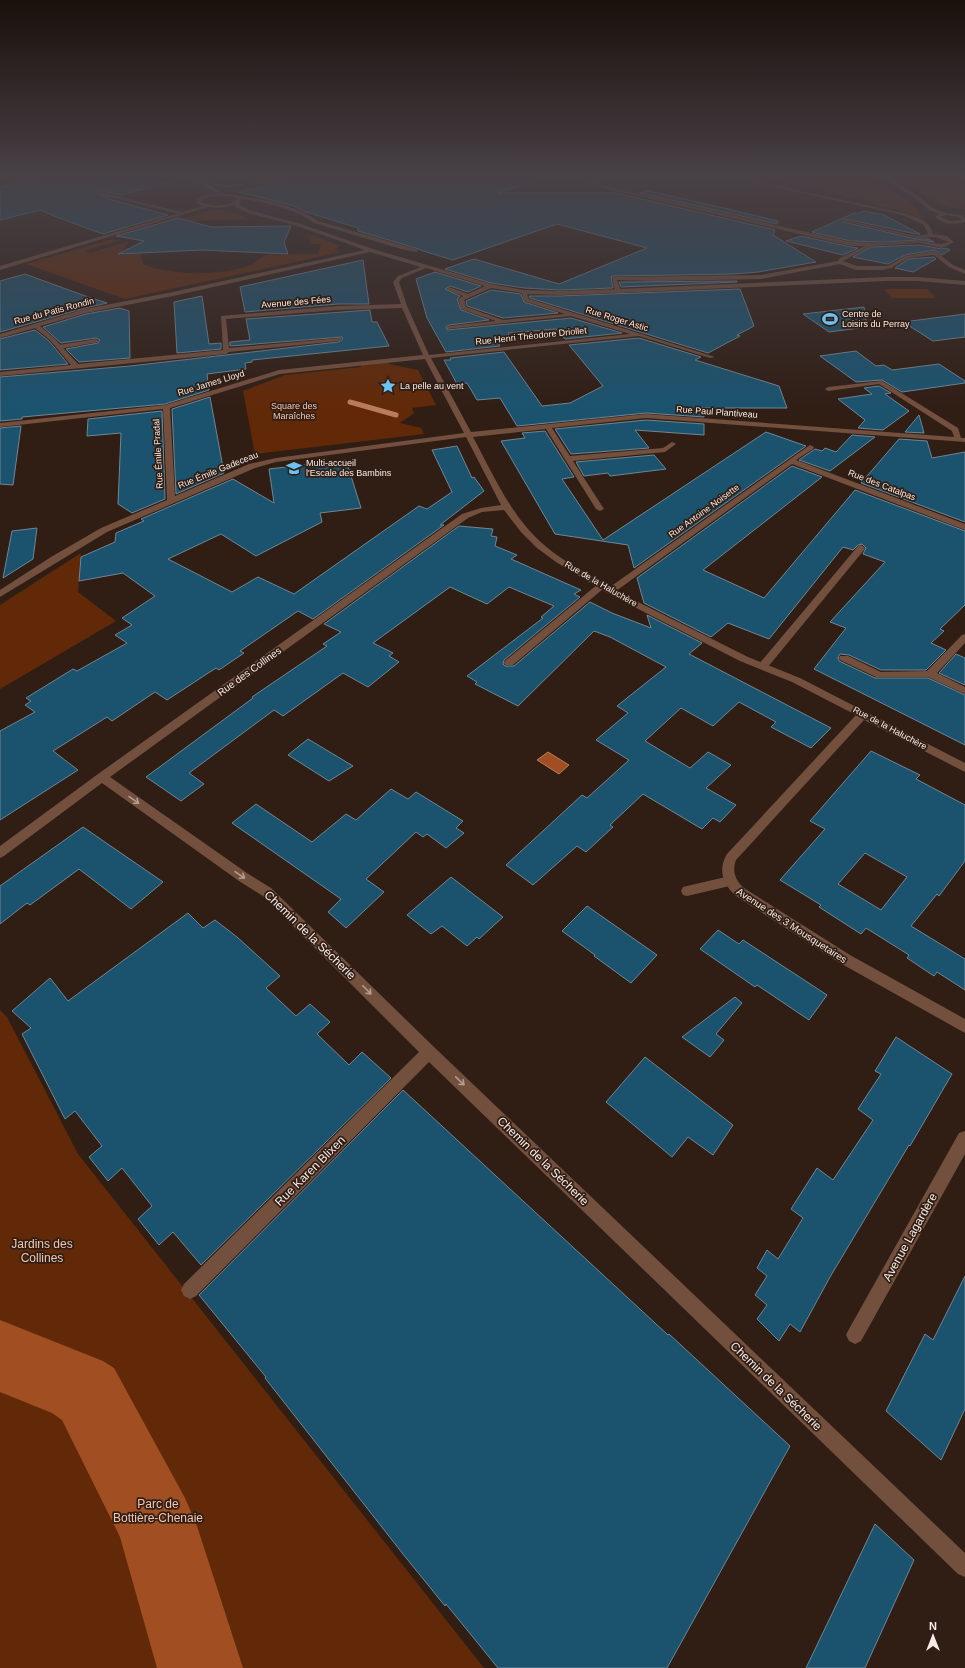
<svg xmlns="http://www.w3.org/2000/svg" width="965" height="1668" font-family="Helvetica,sans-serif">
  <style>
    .green { fill: #622908 }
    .water { fill: #a04e22; stroke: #ba7d5c }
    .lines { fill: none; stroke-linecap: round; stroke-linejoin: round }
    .stream { stroke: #ba7d5c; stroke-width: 5 }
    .river { fill: #a04e22; fill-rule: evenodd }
    .building { fill: #1b536f; stroke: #708693; fill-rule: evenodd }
    .lane { fill: #734f3e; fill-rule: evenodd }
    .street { fill: #734f3e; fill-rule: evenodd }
    .oneway { stroke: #b69d92 }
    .labels { text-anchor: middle; stroke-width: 3.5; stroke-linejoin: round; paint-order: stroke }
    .far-street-label { font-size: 9px; fill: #f8ebe5; stroke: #301e15 }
    .far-poi-label { font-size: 9px; fill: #f8ebe5; stroke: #301e15; text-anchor: start }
    .far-park-label { font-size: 9px; fill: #f5c7b1; stroke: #301e15 }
    .street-label { font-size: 10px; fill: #f8ebe5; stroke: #301e15 }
    .near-street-label { font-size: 12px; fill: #f8ebe5; stroke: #301e15 }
    .near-park-label { font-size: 12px; fill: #f5c7b1; stroke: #301e15 }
  </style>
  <rect width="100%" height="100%" fill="#301e15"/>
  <!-- green -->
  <g class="green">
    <polygon points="743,175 867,175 911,203 918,210 923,219 907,212 875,205 878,203"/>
    <polygon points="891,175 965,175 965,209 951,208 937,203"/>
    <path d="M 214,209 L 225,210 L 253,220 C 215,218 181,221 145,230 Z"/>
    <path d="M 307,235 L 315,236 L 341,246 L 334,249 L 341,252 L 125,299 L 26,264 L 113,239 L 117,241 L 85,251 L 90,253 L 126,242 L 129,242 L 119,255 L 126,255 L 131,249 L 140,252 L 143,264 C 169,276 225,276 251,265 C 256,263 259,258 264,256 C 266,254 272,255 276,255 C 290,255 304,253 318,254 L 321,244 L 312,244 Z"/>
    <polygon points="884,289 927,289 936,298 892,298"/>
    <polygon points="388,361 389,364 418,370 436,405 412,408 414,413 400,423 421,428 424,434 255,454 243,391 285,375 361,367 360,364"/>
    <polygon points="81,553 78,592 116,621 0,689 0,605"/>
    <polygon points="0,1010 7,1017 78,1154 484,1668 0,1668"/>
  </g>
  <!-- water -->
  <g class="water">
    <polygon points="548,752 569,765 559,774 537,760"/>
    <polygon points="0,1329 94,1367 57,1407 0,1388"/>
  </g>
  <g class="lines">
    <!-- stream -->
    <polyline class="stream" points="350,402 396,415"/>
    <!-- river -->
    <polygon class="river" points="0,1320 103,1361 114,1368 185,1498 197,1526 243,1668 157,1668 120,1537 62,1420 52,1413 0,1392"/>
  </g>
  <!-- building -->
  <g class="building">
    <polygon points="51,175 170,175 171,182 121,195 101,191 98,194 110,198 109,199 168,215 103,234 59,218 40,210 0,220 0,187"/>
    <polygon points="304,175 537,175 538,180 498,193 616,193 775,230 773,235 816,262 758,272 734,274 612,276 611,277 613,288 560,290 524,288 491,283 445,269 474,259 559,284 647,248 557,224 453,260 420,250 419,249 358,231 358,228 306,212 291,205 239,192"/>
    <polygon points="649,191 732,210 778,221 777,224 639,193"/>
    <polygon points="864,211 884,215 920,234 916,234 846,219 843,222 916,239 929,239 934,242 919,240 883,242 851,241 812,232 854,213 859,213"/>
    <polygon points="178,218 211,227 291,226 284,242 288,254 202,250 118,254 144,241 116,236"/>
    <polygon points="801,236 851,247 858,248 843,255 786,241"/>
    <polygon points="919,245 942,249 946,248 950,250 942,255 935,250 905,255 888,264 853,257 871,247"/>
    <polygon points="934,257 936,259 913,272 895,268 908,259"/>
    <polygon points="363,260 369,304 338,304 245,312 240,287"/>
    <polygon points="435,272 481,286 468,292 450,286 445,289 460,296 457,299 461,310 489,320 449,325 446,327 447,330 571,318 622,333 565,339 556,329 508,333 509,336 494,337 500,346 446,352 427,318 416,279"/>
    <polygon points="25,274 88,297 107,303 85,308 0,332 0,281"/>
    <polygon points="737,281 737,282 621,287 619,282"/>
    <polygon points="740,289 754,326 737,335 740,336 708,353 530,298 529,296 560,296"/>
    <polygon points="491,290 521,294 524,302 558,313 503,318 467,306 466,301"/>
    <polygon points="202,296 209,344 221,343 221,349 177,353 174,302"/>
    <polygon points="864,307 867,327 829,332 803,314"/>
    <polygon points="120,308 129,311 130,358 79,362 66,349 98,343 100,340 96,338 61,343 43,327 86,314"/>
    <polygon points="370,310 372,322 377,322 389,346 252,360 252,362 245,363 246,369 207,374 209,390 165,404 22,417 22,419 0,421 0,377 130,366 339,342 343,339 342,337 230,346 230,342 250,340 246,319"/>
    <polygon points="965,314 965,337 933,341 903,322"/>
    <polygon points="35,330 49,341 68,364 0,370 0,339"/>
    <polygon points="639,338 701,357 695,360 779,386 787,408 697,408 704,411 704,417 646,413 517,426 500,398 477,400 467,383 457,384 444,360 451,360 450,358 504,352 542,406 570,403 603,386 569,345"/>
    <polygon points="856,351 876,366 884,365 892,370 939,364 965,381 965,383 902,392 882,380 856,382 820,356"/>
    <polygon points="879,386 891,393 885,394 909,411 883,430 858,428 865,420 838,399 872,394 864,388"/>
    <polygon points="210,397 224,473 176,494 172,409"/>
    <polygon points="162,411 165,499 132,513 118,504 121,433 87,436 88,419"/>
    <polygon points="919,415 924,433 905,432"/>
    <polygon points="646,420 704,424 704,435 635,430 649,448 571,454 555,429"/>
    <polygon points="21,426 13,485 0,484 0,428"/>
    <polygon points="545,431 574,477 562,479 603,540 766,432 806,446 634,568 628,545 555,534 501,441 525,438 522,433"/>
    <polygon points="852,435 875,437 830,471 799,460 815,449 822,451 825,448 836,452"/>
    <polygon points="899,439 927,441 932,458 965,452 965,522 861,483"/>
    <polygon points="457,446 472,478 474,477 484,491 440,525 444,525 313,619 298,611 240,651 244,653 219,670 216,668 167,700 155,692 112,721 107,717 53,751 78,770 0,820 0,731 35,712 25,705 31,701 26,698 73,669 77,671 127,643 115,635 132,625 122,618 155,596 123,573 79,581 81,557 115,542 116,533 144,521 141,519 233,479 274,503 269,469 346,460 361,508 320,513 322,522 256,556 221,534 168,559 232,592 258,577 294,594 419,506 427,509 452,492 432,450"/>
    <polygon points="654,455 666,469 610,476 608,473 584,476 576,462"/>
    <polygon points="792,466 822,477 703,570 764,598 855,490 965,531 965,605 940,629 944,631 931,643 946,650 926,670 881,670 849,655 840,654 838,657 839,661 875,678 928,678 965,695 965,745 814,669 846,628 830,622 885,562 863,554 866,548 862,544 858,545 853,550 843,547 769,639 728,623 711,637 644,603 637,578"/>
    <polygon points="459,526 493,529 491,536 497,537 495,546 517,555 511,559 581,590 574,594 580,597 504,660 503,664 505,666 514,666 590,602 612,613 651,628 647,615 702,643 689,654 831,728 811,748 771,727 776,722 739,702 713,726 681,708 645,741 690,768 708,752 731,765 706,788 736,805 720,822 713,818 702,829 643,794 610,825 613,827 586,852 577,846 533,885 506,865 582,795 587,798 629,760 596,740 628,713 617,706 666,667 610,637 594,631 518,706 475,684 477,682 467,676 543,618 541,617 554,606 509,587 487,604 450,587 373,643 393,653 389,656 399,662 368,687 343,673 283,716 274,710 189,773 204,784 181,801 146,777 253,698 252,697 327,646 323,644 341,632 324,624"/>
    <polygon points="37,528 33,559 3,578 12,531"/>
    <polygon points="956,654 965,658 965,685 939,673"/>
    <polygon points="308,739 353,766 329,781 288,755"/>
    <path d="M 871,751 L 920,775 L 916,779 L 965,805 L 965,861 L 939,896 L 937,894 L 911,926 L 965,959 L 965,990 L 937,972 L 934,976 L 907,958 L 909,955 L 866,928 L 861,934 L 819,907 L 821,905 L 780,880 L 825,829 L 810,821 ZM 865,853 L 907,877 L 881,910 L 838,884 Z"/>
    <polygon points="391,789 408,799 416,792 463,821 456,828 464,833 446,848 427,834 423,837 416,832 366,879 384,892 346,928 328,912 341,899 232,823 256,804 312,842 346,814 356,820"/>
    <polygon points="83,827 163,882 131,909 79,869 30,905 27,903 0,924 0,886"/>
    <polygon points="451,877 503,917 479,939 477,937 467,946 442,926 431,934 407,915"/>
    <polygon points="587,906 657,955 631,983 594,956 595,955 562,931"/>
    <polygon points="188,913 203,928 215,920 237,937 280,976 266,988 296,1016 310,1004 330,1022 317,1034 349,1065 362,1052 391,1078 201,1265 173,1232 159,1245 138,1219 152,1206 122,1168 108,1181 89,1157 102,1146 75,1111 65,1119 22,1034 31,1028 12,1011 50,978 68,1001"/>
    <polygon points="718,930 739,944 743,940 827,995 809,1020 757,985 755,987 700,949"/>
    <polygon points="735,997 742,1003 716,1034 724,1040 710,1057 682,1037"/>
    <polygon points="896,1037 952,1074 910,1146 909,1145 830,1277 800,1332 790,1324 779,1341 757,1319 767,1305 755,1295 767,1276 757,1268 767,1250 778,1259 803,1218 791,1209 817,1168 833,1180 873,1120 858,1109 881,1074 875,1071"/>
    <polygon points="645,1057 733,1125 713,1155 688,1137 672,1157 606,1102"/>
    <polygon points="403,1090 668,1335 669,1334 790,1446 667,1668 498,1668 446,1604 445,1606 403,1554 265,1378 266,1377 199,1295"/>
    <polygon points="965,1276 965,1409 941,1460 886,1411 925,1334 933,1340"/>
    <polygon points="875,1524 914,1560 865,1668 806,1668"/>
  </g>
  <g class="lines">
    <!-- lane -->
    <g class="lane">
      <polygon points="291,175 299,175 265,184 238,179 240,178 265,182"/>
      <path d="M 566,175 C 576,175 585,182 594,182 C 604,182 614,175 625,175 L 598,183 L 612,188 L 851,242 L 883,243 L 919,241 L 941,244 L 949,242 L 935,237 L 916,238 L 844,221 L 846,220 L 916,236 L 928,234 L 923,224 L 902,215 L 719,175 L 728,175 L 903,213 C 915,216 930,220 933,234 L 947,236 L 954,242 L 942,248 L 919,243 L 871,246 L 843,261 L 857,266 L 888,266 L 905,256 L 935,251 L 953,265 L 965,270 L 965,274 L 949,267 L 934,255 L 908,258 L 891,268 L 882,270 L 856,270 L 840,264 L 761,279 L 658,281 L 617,280 L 621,291 L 618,293 L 615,291 L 612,277 L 761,275 L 838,261 L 840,258 L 865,246 L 851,246 L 611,190 Z"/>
      <polygon points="636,175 644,175 657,179 655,180"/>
      <polygon points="196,180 226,185 244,184 246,185 226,187 194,182"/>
      <polygon points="101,192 185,213 185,214 183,215 99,194"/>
      <path d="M 239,196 C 265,199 296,205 318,221 L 419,250 L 416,252 L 401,249 L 314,223 C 292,207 264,203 237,198 Z"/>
      <polygon points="96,339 99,341 98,342 59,349 56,347 59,345"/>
      <polygon points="861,545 865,548 864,550 767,668 759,668 758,666 759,664 858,546"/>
      <polygon points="601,583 606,586 604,588 513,665 505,665 504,663 505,661 598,584"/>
      <polygon points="730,876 734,877 736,881 734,885 687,896 683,895 681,891 683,887 687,886"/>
    </g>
    <!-- street -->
    <g class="street">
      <path d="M 176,175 L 183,175 L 205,182 L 224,194 L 231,194 L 242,197 L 242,200 L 240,202 L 239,205 L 252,211 L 301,224 L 373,249 L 491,284 L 524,290 L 560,291 L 618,289 L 886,277 L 918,277 L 965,281 L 965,285 L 918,281 L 886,281 L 618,293 L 560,295 L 527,294 L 529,299 L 715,357 L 710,358 L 639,336 L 431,358 L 471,432 L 646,414 L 954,437 L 952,431 L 879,384 L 828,391 L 825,389 L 828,387 L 882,381 L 958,428 L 961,438 L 965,438 L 965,442 L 646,418 L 552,428 L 570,456 L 663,448 L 672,442 L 676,444 L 665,452 L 573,461 L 604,509 L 600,511 L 596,509 L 546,429 L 473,437 C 493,474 510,515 543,544 C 562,561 587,573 610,587 L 810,445 L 814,447 L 813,449 L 796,460 L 965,524 L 965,530 L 792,464 L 616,591 L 748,657 L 800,678 L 965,763 L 965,772 L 864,720 L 736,860 C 732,871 735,880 744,888 L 850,955 L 965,1019 L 965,1033 L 840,963 L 736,896 C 722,884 718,869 727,854 L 856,715 L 792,682 L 740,661 L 607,593 L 556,562 L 537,548 L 521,532 L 504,510 L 482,512 L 468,518 L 110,777 L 247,873 L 271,888 L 434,1047 L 965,1553 L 965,1577 L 958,1574 L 429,1062 L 196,1296 L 190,1299 L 184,1296 L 181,1290 L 184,1284 L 419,1052 L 263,896 L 239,881 L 102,783 L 4,856 L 0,858 L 0,846 L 98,774 L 462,514 L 481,508 L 501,505 L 466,437 L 276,462 L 255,468 L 107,532 L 0,597 L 0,590 L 51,557 L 101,528 L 167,500 L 163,409 L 0,427 L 0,423 L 165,405 L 279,370 L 423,355 L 402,308 L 338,310 L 226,319 L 229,348 L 341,338 L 342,339 L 339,341 L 229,352 L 226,354 L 0,376 L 0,372 L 71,365 L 50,340 L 35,328 L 0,338 L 0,334 L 85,309 L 173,292 L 365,250 L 297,226 L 248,213 L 235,207 L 235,205 L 220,208 L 208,207 L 0,270 L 0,266 L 203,206 L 197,204 L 197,199 L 206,195 L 218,194 L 201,184 ZM 218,196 L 231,196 L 238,199 C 227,207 213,207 201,202 L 201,201 L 209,197 ZM 370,252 L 421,267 L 398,276 L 393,282 L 401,304 L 338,306 L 221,316 L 223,350 L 78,364 L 54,338 L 40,326 L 86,313 L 173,296 ZM 426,268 L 485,286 L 468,294 L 449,287 L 446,289 L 463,296 L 458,299 L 461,309 L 496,321 L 449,326 L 447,327 L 447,329 L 571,316 L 630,334 L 429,355 L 407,306 L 399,282 L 402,278 ZM 491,288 L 522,293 L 524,301 L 565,314 L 503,320 L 466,307 L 464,300 ZM 425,359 L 464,433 L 276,458 L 249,464 L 175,496 L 170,408 L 280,374 Z"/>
      <path d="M 880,175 L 885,175 L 920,197 L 933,208 L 945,213 L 962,215 L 965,218 L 965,222 C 955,225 943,225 935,217 L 939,214 L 929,210 L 916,199 ZM 947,215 L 959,217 L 962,220 L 951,221 L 940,217 Z"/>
      <polygon points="965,634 965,643 937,673 965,687 965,694 928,677 876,677 840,660 839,658 840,656 848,656 881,672 927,671 962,635"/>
      <polygon points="965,1131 965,1154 861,1341 855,1344 849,1341 846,1335 849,1329 959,1133"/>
    </g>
  </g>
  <!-- one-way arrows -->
  <defs><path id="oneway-shaft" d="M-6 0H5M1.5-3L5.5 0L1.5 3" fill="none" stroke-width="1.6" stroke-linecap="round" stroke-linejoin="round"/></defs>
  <g class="oneway">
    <use href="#oneway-shaft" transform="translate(134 800) rotate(35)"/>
    <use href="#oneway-shaft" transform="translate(240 875) rotate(34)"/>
    <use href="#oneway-shaft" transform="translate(367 990) rotate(45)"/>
    <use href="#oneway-shaft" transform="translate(460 1081) rotate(44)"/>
  </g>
  <!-- sky -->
  <linearGradient id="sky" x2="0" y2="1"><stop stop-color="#1a100c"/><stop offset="0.43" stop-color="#484146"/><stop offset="1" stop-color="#484146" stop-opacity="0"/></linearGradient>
  <rect width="965" height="409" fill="url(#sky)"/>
  <!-- icons -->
  <defs>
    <symbol id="stadium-bare" viewBox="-9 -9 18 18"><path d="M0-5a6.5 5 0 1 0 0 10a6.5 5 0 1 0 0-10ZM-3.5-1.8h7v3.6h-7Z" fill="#6cc3f2" stroke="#301e15" stroke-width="2.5" paint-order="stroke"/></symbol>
    <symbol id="sight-bare" viewBox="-9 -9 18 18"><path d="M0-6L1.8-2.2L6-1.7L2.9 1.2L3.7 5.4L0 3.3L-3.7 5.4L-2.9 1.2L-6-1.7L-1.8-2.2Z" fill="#6cc3f2" stroke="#301e15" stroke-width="2.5" paint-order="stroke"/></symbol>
    <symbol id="school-bare" viewBox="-9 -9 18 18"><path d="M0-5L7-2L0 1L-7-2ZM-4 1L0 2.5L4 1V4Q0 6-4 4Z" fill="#6cc3f2" stroke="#301e15" stroke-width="2.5" paint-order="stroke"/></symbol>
  </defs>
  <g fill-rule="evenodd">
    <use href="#stadium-bare" x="819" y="308" width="22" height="22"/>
    <use href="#sight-bare" x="377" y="375" width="22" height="22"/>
    <use href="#school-bare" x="283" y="457" width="22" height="22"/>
  </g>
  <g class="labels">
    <!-- far-street labels -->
    <g class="far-street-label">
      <text transform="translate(296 302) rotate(-5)" y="3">Avenue des Fées</text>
      <text transform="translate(54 311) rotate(-15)" y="3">Rue du Patis Rondin</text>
      <text transform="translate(617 319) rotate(17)" y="3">Rue Roger Astic</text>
      <text transform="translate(531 336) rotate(-6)" y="3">Rue Henri Théodore Driollet</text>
      <text transform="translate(211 383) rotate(-17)" y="3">Rue James Lloyd</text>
      <text transform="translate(717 412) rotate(4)" y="3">Rue Paul Plantiveau</text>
      <text transform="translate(158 454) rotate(-93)" y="3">Rue Émile Pradal</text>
      <text transform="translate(218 470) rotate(-22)" y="3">Rue Émile Gadeceau</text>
      <text transform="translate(882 485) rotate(21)" y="3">Rue des Catalpas</text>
      <text transform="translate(704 511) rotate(-36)" y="3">Rue Antoine Noisette</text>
      <text transform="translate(601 584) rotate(30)" y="3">Rue de la Haluchère</text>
      <text transform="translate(890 728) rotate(28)" y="3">Rue de la Haluchère</text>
    </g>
    <!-- far-poi labels -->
    <g class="far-poi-label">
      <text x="842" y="317">Centre de<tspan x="842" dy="10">Loisirs du Perray</tspan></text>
      <text x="400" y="389">La pelle au vent</text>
      <text x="306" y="466">Multi-accueil<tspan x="306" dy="10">l'Escale des Bambins</tspan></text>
    </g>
    <!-- far-park labels -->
    <g class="far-park-label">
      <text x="294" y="409">Square des<tspan x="294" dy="10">Maraîches</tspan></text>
    </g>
    <!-- street labels -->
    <g class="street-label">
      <text transform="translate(249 671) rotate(-36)" y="4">Rue des Collines</text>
      <text transform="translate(792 925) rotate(33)" y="4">Avenue des 3 Mousquetaires</text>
    </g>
    <!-- near-street labels -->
    <g class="near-street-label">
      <text transform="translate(310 935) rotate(44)" y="4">Chemin de la Sécherie</text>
      <text transform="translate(543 1161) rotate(44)" y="4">Chemin de la Sécherie</text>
      <text transform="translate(310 1171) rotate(-45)" y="4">Rue Karen Blixen</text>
      <text transform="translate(910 1237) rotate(-61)" y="4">Avenue Lagardère</text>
      <text transform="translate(776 1386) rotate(44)" y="4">Chemin de la Sécherie</text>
    </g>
    <!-- near-park labels -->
    <g class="near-park-label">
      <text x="42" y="1248">Jardins des<tspan x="42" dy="14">Collines</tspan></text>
      <text x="158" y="1508">Parc de<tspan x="158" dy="14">Bottière-Chenaie</tspan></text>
    </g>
  </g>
  <!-- north arrow -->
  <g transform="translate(933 1636)" stroke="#301e15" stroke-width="3" paint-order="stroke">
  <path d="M0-3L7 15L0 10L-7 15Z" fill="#f8ebe5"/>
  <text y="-6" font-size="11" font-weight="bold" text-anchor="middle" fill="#f8ebe5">N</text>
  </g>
</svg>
